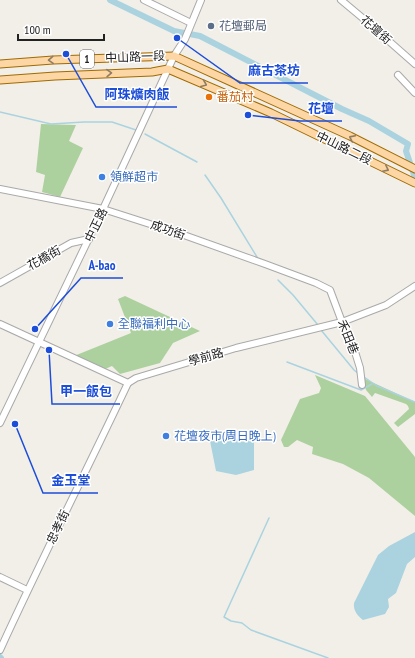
<svg xmlns="http://www.w3.org/2000/svg" width="415" height="658" font-family="'PT Sans Narrow','Noto Sans TC',sans-serif">
  <style>
    .forest { fill: #add19e }
    .water { fill: #aad3df }
    .lines { fill: none; stroke-linecap: round; stroke-linejoin: round }
    .stream { stroke: #aad3df; stroke-width: 1.5 }
    .canal { stroke: #aad3df; stroke-width: 6 }
    .minor-casing { stroke: #a9a9a9; stroke-width: 8 }
    .major-casing { stroke: #a06b00; stroke-width: 9 }
    .minor { stroke: #fff; stroke-width: 6 }
    .major { stroke: #fcd6a4; stroke-width: 7 }
    .oneway { stroke: #8f7c63 }
    .service-dot { fill: #5c6f8a; stroke: #fff; stroke-width: 1.5 }
    .food-dot { fill: #e8710a; stroke: #fff; stroke-width: 1.5 }
    .shop-dot { fill: #3f7fe0; stroke: #fff; stroke-width: 1.5 }
    .labels { text-anchor: middle; stroke-width: 3; stroke-linejoin: round; paint-order: stroke }
    .shield { fill: #fff; stroke: #646464; stroke-width: 1 }
    .shield-label { font-size: 11px; font-weight: bold; fill: #222 }
    .service-label { font-size: 12px; fill: #4e5e75; stroke: #fff; text-anchor: start }
    .street-label { font-size: 12px; fill: #222; stroke: #fff }
    .food-label { font-size: 12px; fill: #c56008; stroke: #fff; text-anchor: start }
    .shop-label { font-size: 12px; fill: #366cbe; stroke: #fff; text-anchor: start }
    .leader { fill: none; stroke: #1d4ed8; stroke-width: 1.5 }
    .callout-dot { fill: #1d4ed8; stroke: #fff; stroke-width: 1.5 }
    .callout-label { font-size: 13px; text-anchor: middle; font-weight: bold; fill: #1d4ed8; stroke: #fff; stroke-width: 3; stroke-linejoin: round; paint-order: stroke }
  </style>
  <rect width="100%" height="100%" fill="#f2efe9"/>
  <!-- forest -->
  <g class="forest">
    <polygon points="41,124 76,125 69,141 83,148 60,197 42,192 45,175 36,172"/>
    <polygon points="125,296 200,331 173,343 160,363 120,374 112,366 103,370 74,356 131,333 118,299"/>
    <polygon points="315,375 365,396 415,457 415,516 369,478 343,464 312,454 313,447 297,440 288,447 284,447 281,440 300,399 319,393 321,388"/>
    <polygon points="363,378 415,402 415,414 398,427 394,423 409,409 408,406 406,404 375,393 372,397 366,390"/>
  </g>
  <!-- water -->
  <g class="water">
    <polygon points="254,438 254,470 236,475 216,471 210,441"/>
    <path d="M 415,532 L 415,557 L 407,564 L 396,593 L 388,599 L 389,607 L 385,614 L 363,620 C 358,616 353,611 354,603 L 378,555 L 389,546 Z"/>
  </g>
  <g class="lines">
    <!-- stream -->
    <g class="stream">
      <polyline points="0,112 51,124 84,122 112,122 136,130"/>
      <polyline points="145,134 197,162"/>
      <polyline points="205,175 221,198 257,257"/>
      <polyline points="278,280 293,295 318,325"/>
      <polyline points="321,330 354,370 359,374"/>
      <polyline points="287,362 361,390 372,384"/>
      <polyline points="364,377 377,386 415,402"/>
      <polyline points="269,518 224,617 231,621 242,623 251,630 328,658"/>
    </g>
    <!-- canal -->
    <g class="canal">
      <polyline points="110,0 174,31 200,36 342,109 369,121 408,144 406,151 415,178"/>
      <polyline points="0,657 1,658"/>
    </g>
    <defs>
      <g id="minor">
        <polyline points="144,0 191,23"/>
        <polyline points="341,0 365,20 415,64"/>
        <polyline points="398,75 415,93"/>
        <polyline points="0,189 103,209 181,234 265,264 316,283 330,290 342,322 351,339 360,368 362,385"/>
        <polyline points="0,283 71,243 89,239"/>
        <polyline points="0,324 128,383 136,378 236,348 342,322 386,305 415,286"/>
        <polyline points="0,423 103,209 174,56 185,39 201,0"/>
        <polyline points="0,577 27,590"/>
        <path d="M 0,650 C 41,560 86,472 128,383"/>
      </g>
      <g id="major">
        <polyline points="0,64 53,60 174,56 350,136 415,169"/>
        <polyline points="0,80 55,76 152,72 168,69 271,113 415,183"/>
      </g>
    </defs>
    <!-- minor casing -->
    <use href="#minor" class="minor-casing"/>
    <!-- major casing -->
    <use href="#major" class="major-casing"/>
    <!-- minor -->
    <use href="#minor" class="minor"/>
    <!-- major -->
    <use href="#major" class="major"/>
  </g>
  <!-- one-way arrows -->
  <defs><path id="oneway-chevron" d="M-2-3.5L2.5 0L-2 3.5" fill="none" stroke-width="1.6" stroke-linecap="round" stroke-linejoin="round"/></defs>
  <g class="oneway">
    <use href="#oneway-chevron" transform="translate(51 60) rotate(177)"/>
    <use href="#oneway-chevron" transform="translate(109 73) rotate(-2)"/>
    <use href="#oneway-chevron" transform="translate(204 84) rotate(23)"/>
    <use href="#oneway-chevron" transform="translate(352 138) rotate(-154)"/>
    <use href="#oneway-chevron" transform="translate(386 169) rotate(26)"/>
  </g>
  <!-- markers -->
  <circle class="service-dot" cx="211" cy="26" r="4"/>
  <circle class="food-dot" cx="209" cy="97" r="4"/>
  <g class="shop-dot">
    <circle cx="102" cy="177" r="4"/>
    <circle cx="110" cy="324" r="4"/>
    <circle cx="166" cy="436" r="4"/>
  </g>
  <g class="labels">
    <!-- shield labels -->
    <rect class="shield" x="80" y="50" width="14" height="18" rx="3"/>
    <g class="shield-label">
      <text x="87" y="63">1</text>
    </g>
    <!-- service labels -->
    <g class="service-label">
      <text x="219" y="30">花壇郵局</text>
    </g>
    <!-- street labels -->
    <g class="street-label">
      <text transform="translate(376 30) rotate(41)" y="4">花壇街</text>
      <text transform="translate(135 57) rotate(-2)" y="4">中山路一段</text>
      <text transform="translate(344 148) rotate(26)" y="4">中山路二段</text>
      <text transform="translate(96 225) rotate(-64)" y="4">中正路</text>
      <text transform="translate(168 230) rotate(19)" y="4">成功街</text>
      <text transform="translate(44 258) rotate(-29)" y="4">花橋街</text>
      <text transform="translate(348 337) rotate(68)" y="4">禾田巷</text>
      <text transform="translate(206 357) rotate(-16)" y="4">學前路</text>
      <text transform="translate(58 527) rotate(-64)" y="4">忠孝街</text>
    </g>
    <!-- food labels -->
    <g class="food-label">
      <text x="217" y="101">番茄村</text>
    </g>
    <!-- shop labels -->
    <g class="shop-label">
      <text x="110" y="181">領鮮超市</text>
      <text x="118" y="328">全聯福利中心</text>
      <text x="174" y="440">花壇夜市(周日晚上)</text>
    </g>
  </g>
  <!-- callouts -->
  <path class="leader" d="M177 38L240 83H308M66 54L96 107H177M248 115L300 121H342M35 329L81 278H123M49 350L52 404H120M15 424L43 493H98"/>
  <g class="callout-dot">
    <circle cx="177" cy="38" r="4"/>
    <circle cx="66" cy="54" r="4"/>
    <circle cx="248" cy="115" r="4"/>
    <circle cx="35" cy="329" r="4"/>
    <circle cx="49" cy="350" r="4"/>
    <circle cx="15" cy="424" r="4"/>
  </g>
  <g class="callout-label">
    <text x="274" y="75">麻古茶坊</text>
    <text x="137" y="99">阿珠爌肉飯</text>
    <text x="321" y="113">花壇</text>
    <text x="102" y="270">A-bao</text>
    <text x="86" y="396">甲一飯包</text>
    <text x="71" y="485">金玉堂</text>
  </g>
  <!-- scale -->
  <path d="M18 34v6h86v-6" fill="none" stroke="#222222" stroke-width="2"/>
  <text x="24" y="34" font-size="12" fill="#222222" stroke="#ffffff" stroke-width="3" paint-order="stroke">100 m</text>
</svg>
